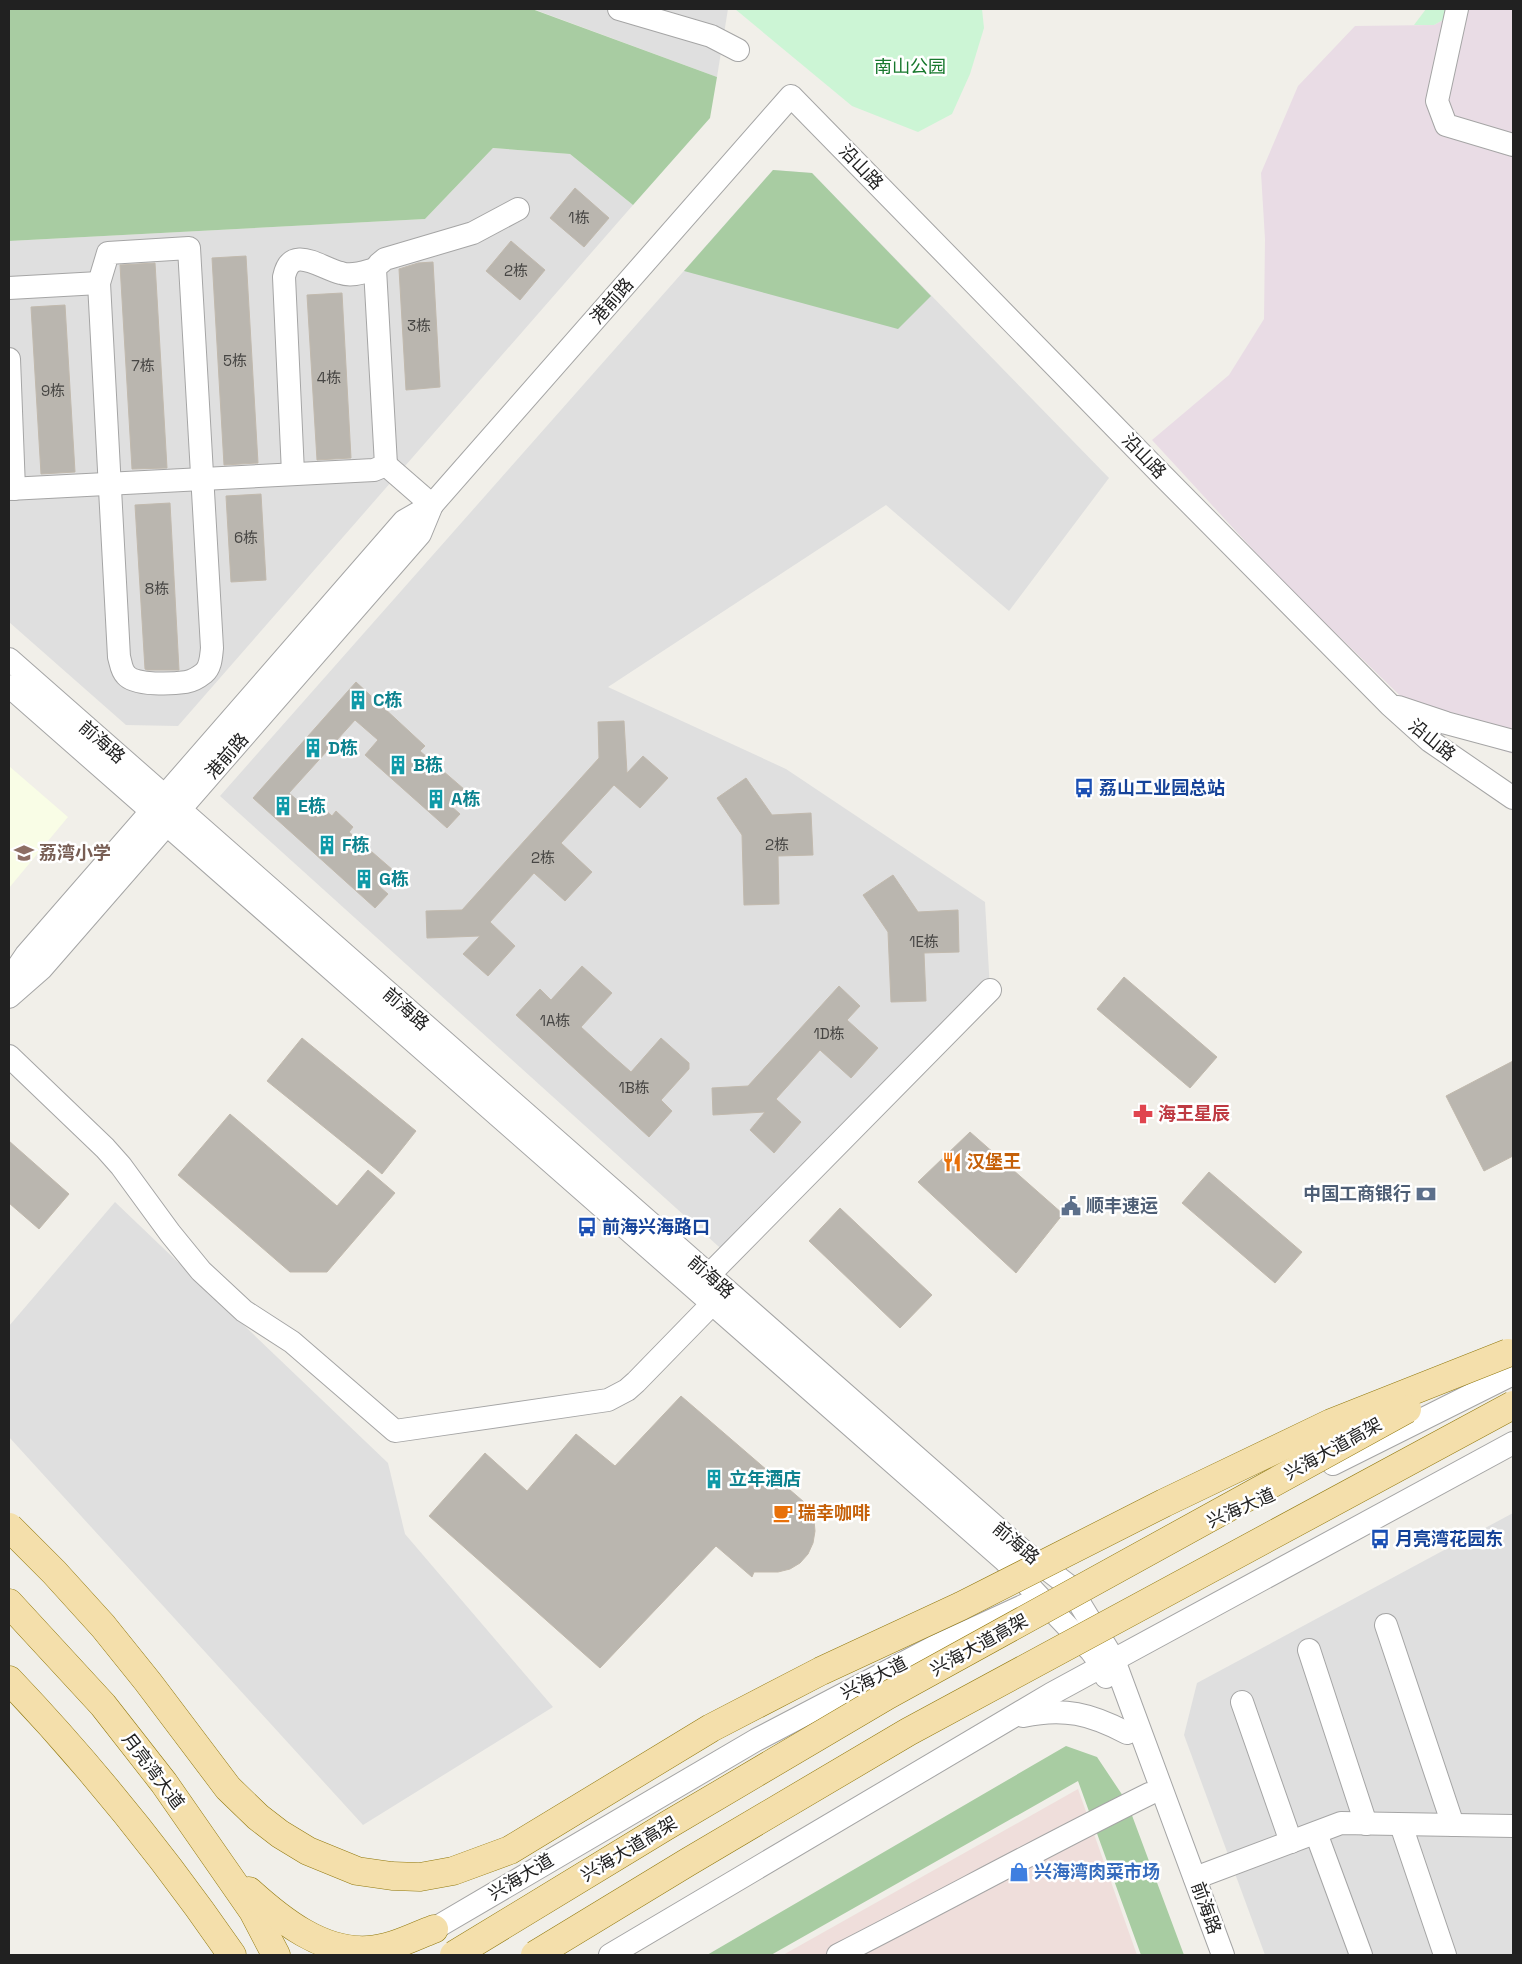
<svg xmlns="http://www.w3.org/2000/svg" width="1522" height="1964" font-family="'Space Grotesk','Noto Sans SC',sans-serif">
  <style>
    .residential { fill: #dfdfdf }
    .commercial { fill: #efdedb }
    .industrial { fill: #e9dce5 }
    .education { fill: #f9fde6 }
    .forest { fill: #a8cca2 }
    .park { fill: #ccf5d5 }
    .building { fill: #bab6af; stroke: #c1b9ad }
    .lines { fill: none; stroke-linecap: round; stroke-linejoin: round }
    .minor-casing { stroke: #a5a5a5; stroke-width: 24 }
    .major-casing { stroke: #91790e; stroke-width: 29 }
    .minor { stroke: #fff; stroke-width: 22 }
    .major { stroke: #f4dfab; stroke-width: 28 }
    .major-bridge-casing { stroke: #91790e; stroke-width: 29; stroke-linecap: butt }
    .major-bridge { stroke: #f4dfab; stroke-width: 28 }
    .labels { text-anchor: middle; stroke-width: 5; stroke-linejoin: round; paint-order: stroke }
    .number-label { font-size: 15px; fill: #474644 }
    .park-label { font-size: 18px; fill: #17782d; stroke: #fff }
    .street-label { font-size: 18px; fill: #212121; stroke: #fff }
    .culture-label { font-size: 18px; font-weight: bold; fill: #0d838f; stroke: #fff; text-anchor: start }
    .transit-label { font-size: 18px; font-weight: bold; fill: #164399; stroke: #fff; text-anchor: start }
    .education-label { font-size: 18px; font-weight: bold; fill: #785e54; stroke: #fff; text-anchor: start }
    .health-label { font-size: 18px; font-weight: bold; fill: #be3a42; stroke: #fff; text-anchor: start }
    .food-label { font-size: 18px; font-weight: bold; fill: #c56008; stroke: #fff; text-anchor: start }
    .service-label { font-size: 18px; font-weight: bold; fill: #4e5e75; stroke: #fff; text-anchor: end }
    .shop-label { font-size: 18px; font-weight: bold; fill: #366cbe; stroke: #fff; text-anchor: start }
  </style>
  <rect width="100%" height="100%" fill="#f1efe9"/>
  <!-- residential -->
  <g class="residential">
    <polygon points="533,9 728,9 717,77"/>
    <polygon points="493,148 570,154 633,205 178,726 126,725 9,622 9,241 425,219"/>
    <polygon points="773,170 812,173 1109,478 1009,611 886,505 608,687 786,769 985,902 990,990 728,1255 220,796"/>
    <polygon points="115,1202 388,1463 405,1534 553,1707 363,1825 9,1437 9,1326"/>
    <polygon points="1513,1513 1513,1955 1265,1955 1184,1735 1197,1683"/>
  </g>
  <!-- commercial -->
  <polygon class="commercial" points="1078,1789 1137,1955 783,1955"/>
  <!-- industrial -->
  <polygon class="industrial" points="1463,9 1513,9 1513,754 1473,741 1425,720 1281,580 1152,440 1229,375 1264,319 1265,239 1261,173 1298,86 1355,26 1434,25"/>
  <!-- education -->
  <polygon class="education" points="9,766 68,817 9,888"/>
  <!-- forest -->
  <g class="forest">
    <polygon points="9,9 532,9 717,77 710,118 633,205 570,154 493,148 425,219 9,241"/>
    <polygon points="773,170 812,173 931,296 898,329 684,271"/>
    <polygon points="1066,1746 1097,1757 1127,1802 1184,1955 1141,1955 1078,1781 771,1955 707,1955"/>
  </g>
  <!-- park -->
  <g class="park">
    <polygon points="735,9 982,9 984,28 970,74 952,114 918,132 852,106"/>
    <polygon points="1426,9 1463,9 1434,25 1414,25"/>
  </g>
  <!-- building -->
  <g class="building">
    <polygon points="575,188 609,218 584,247 550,218"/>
    <polygon points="511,241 545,270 520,300 486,271"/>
    <polygon points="246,256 258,463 224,465 212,258"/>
    <polygon points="433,262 440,387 406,390 399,269 418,263"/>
    <polygon points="155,263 167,468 132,469 120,265"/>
    <polygon points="342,293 351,458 317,460 307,295"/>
    <polygon points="65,305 75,472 41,474 31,307"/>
    <polygon points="261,494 266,580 231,582 226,496"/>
    <polygon points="170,503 179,670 147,670 145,669 135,505"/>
    <polygon points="356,682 425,746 420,751 465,790 451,806 460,814 447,828 365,755 378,740 355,720 289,793 318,818 325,810 332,816 336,811 353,827 349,832 394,871 380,887 388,894 375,908 253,798"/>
    <polygon points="624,721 627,773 643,756 668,778 640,808 614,785 561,843 592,872 565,901 534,873 490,922 515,946 488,976 463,954 480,936 427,938 426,911 462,910 599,758 598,722"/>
    <polygon points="746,778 772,815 811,813 813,855 778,856 779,904 744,905 742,835 717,798"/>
    <polygon points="893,875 918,912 958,910 959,952 924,953 926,1001 891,1002 888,932 863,895"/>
    <polygon points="582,966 612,993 581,1027 606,1050 631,1072 661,1038 689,1063 689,1069 661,1100 672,1111 649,1137 516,1015 540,989 551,1000"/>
    <polygon points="1124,977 1217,1057 1190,1088 1097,1009"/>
    <polygon points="839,986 860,1006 847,1020 878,1048 851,1078 820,1050 776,1099 801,1122 774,1153 750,1130 765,1112 713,1115 712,1088 748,1086"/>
    <polygon points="302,1038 416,1131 382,1174 267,1081"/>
    <polygon points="1513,1061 1513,1156 1484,1171 1446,1096"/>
    <polygon points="230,1114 337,1206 368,1170 395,1193 327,1272 290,1272 178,1175"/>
    <polygon points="970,1132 1063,1214 1016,1273 918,1182"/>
    <polygon points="9,1141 69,1194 39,1229 9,1203"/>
    <polygon points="1209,1172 1302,1252 1275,1283 1182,1203"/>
    <polygon points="840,1208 932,1295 900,1328 809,1241"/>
    <polygon points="681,1396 804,1502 810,1510 814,1520 815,1531 813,1543 808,1554 800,1563 790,1569 778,1572 754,1572 752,1577 716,1546 600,1668 429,1516 485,1453 527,1491 576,1434 615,1466"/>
  </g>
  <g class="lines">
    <defs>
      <g id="minor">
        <polyline points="619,9 711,36 738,50"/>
        <polyline points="1457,9 1437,101 1446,125 1513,145"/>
        <path d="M 189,248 L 212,648 C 211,657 211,667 204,673 C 199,677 192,681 186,682 C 173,684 135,686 126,675 C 121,670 121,663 119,657 L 99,283 L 108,253 Z"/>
        <polyline points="9,288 99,283"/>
        <polyline points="9,359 14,489"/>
        <polyline points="386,465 432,505"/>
        <path d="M 293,473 L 284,277 C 291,243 320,268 341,273 C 352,277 364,272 375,269"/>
        <polyline points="9,489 374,470 386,465 375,269 379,264 385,259 473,233 518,209"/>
        <polyline points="9,659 1022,1550 1069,1586 1114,1660 1223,1955"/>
        <polyline points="9,686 1004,1560 1091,1651 1102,1666 1106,1677"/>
        <polyline points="1398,707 1446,723 1513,741"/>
        <polyline points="9,980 26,955 404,521 432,505"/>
        <polyline points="9,997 41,969 420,534 432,505 791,96 1161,474 1390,705 1430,741 1513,798"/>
        <polyline points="9,1056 105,1148 121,1166 170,1233 201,1271 244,1311 292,1342 395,1431 608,1400 627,1390 636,1382 712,1304"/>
        <polyline points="709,1275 990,990"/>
        <polyline points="1333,1464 1513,1374"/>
        <polyline points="1386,1625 1453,1825"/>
        <polyline points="1309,1650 1366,1824"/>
        <polyline points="1242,1702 1291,1842"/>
        <path d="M 1023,1716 C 1064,1707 1091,1714 1127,1733"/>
        <polyline points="1401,1825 1445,1955"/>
        <polyline points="1316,1833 1361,1955"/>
        <polyline points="1195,1878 1341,1823 1513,1826"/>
        <polyline points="420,1937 756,1740 934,1647 1036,1600"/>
        <polyline points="610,1955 1051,1694 1513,1443"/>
        <path d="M 838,1955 C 942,1902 1044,1846 1149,1794"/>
      </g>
      <g id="major">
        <polyline points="9,1603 103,1705 164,1783 253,1911 276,1955"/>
        <path d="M 9,1680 C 91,1766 165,1858 232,1955"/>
        <path d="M 249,1891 C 281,1920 322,1953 368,1950 C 391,1949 413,1937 434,1929"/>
      </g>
    </defs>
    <!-- minor casing -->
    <use href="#minor" class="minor-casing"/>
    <!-- major casing -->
    <use href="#major" class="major-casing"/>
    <!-- minor -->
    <use href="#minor" class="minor"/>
    <!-- major -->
    <use href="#major" class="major"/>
    <defs>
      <g id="major-bridge">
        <polyline points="9,1527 54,1572 103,1626 148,1682 228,1788 258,1817 280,1834 308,1851 357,1871 392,1876 420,1877 453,1871 510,1850 711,1728 821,1671 961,1606 1164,1503 1331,1423 1508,1353"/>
        <polyline points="454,1955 666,1826 888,1695 1407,1409"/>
        <polyline points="535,1955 688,1862 908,1732 1513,1405"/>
      </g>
    </defs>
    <!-- major-bridge casing -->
    <use href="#major-bridge" class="major-bridge-casing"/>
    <!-- major-bridge -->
    <use href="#major-bridge" class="major-bridge"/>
  </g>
  <!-- icons -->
  <defs>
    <symbol id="building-bare" viewBox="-9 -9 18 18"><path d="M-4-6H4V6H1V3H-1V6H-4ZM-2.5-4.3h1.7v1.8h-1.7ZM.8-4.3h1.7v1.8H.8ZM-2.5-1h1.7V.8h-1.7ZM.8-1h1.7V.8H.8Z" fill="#0f9aa8" stroke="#fff" stroke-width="2.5" paint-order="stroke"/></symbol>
    <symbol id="bus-bare" viewBox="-9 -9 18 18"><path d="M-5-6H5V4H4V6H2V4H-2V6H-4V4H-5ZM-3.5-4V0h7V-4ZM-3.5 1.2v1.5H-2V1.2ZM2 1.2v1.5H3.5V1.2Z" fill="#1a4fb4" stroke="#fff" stroke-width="2.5" paint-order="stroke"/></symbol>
    <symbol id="school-bare" viewBox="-9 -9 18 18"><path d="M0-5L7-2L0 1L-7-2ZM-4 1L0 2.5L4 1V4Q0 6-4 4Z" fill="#8d6e63" stroke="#fff" stroke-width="2.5" paint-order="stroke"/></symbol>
    <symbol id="pharmacy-bare" viewBox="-9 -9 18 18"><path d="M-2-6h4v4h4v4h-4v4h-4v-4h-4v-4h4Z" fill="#e0444e" stroke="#fff" stroke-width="2.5" paint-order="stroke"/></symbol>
    <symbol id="restaurant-bare" viewBox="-9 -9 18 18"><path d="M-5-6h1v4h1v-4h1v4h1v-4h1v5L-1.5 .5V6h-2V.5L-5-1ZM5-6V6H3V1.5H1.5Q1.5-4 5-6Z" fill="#e8710a" stroke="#fff" stroke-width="2.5" paint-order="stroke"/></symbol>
    <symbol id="bank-bare" viewBox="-9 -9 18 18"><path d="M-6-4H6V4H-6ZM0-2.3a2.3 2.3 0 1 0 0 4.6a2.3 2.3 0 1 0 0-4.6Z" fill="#5c6f8a" stroke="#fff" stroke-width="2.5" paint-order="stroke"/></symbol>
    <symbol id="civic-bare" viewBox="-9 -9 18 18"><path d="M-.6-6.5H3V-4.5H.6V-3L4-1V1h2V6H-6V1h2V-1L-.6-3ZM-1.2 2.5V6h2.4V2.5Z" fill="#5c6f8a" stroke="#fff" stroke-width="2.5" paint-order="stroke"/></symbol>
    <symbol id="cafe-bare" viewBox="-9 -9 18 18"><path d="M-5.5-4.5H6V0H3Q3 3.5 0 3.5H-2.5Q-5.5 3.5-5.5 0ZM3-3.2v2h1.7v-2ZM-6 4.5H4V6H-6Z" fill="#e8710a" stroke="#fff" stroke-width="2.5" paint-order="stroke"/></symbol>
    <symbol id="shop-bare" viewBox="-9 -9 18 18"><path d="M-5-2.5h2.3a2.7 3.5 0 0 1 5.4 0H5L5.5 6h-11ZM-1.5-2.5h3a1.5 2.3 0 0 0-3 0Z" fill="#3f7fe0" stroke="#fff" stroke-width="2.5" paint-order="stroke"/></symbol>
  </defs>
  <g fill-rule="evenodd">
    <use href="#building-bare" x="344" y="686" width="28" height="28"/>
    <use href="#building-bare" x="299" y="734" width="28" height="28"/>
    <use href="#building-bare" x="384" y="751" width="28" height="28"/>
    <use href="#bus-bare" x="1070" y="774" width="28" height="28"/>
    <use href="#building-bare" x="422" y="785" width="28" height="28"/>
    <use href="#building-bare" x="269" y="792" width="28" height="28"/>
    <use href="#building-bare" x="313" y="831" width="28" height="28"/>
    <use href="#school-bare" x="10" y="839" width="28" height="28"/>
    <use href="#building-bare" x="350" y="865" width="28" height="28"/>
    <use href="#pharmacy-bare" x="1129" y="1100" width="28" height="28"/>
    <use href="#restaurant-bare" x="938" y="1148" width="28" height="28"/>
    <use href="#bank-bare" x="1412" y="1180" width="28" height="28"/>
    <use href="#civic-bare" x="1057" y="1192" width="28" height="28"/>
    <use href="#bus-bare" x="573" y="1213" width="28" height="28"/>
    <use href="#building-bare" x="700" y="1465" width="28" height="28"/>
    <use href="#cafe-bare" x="769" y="1499" width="28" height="28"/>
    <use href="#bus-bare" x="1366" y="1525" width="28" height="28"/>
    <use href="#shop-bare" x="1005" y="1858" width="28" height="28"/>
  </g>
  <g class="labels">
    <!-- number labels -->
    <g class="number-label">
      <text x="579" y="223">1栋</text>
      <text x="516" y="276">2栋</text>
      <text x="419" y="331">3栋</text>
      <text x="235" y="366">5栋</text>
      <text x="143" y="371">7栋</text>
      <text x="329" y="383">4栋</text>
      <text x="53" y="396">9栋</text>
      <text x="246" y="543">6栋</text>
      <text x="157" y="594">8栋</text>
      <text x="777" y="850">2栋</text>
      <text x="543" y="863">2栋</text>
      <text x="924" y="947">1E栋</text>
      <text x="555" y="1026">1A栋</text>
      <text x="829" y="1039">1D栋</text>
      <text x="634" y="1093">1B栋</text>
    </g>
    <!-- park labels -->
    <g class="park-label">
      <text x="910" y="73">南山公园</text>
    </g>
    <!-- street labels -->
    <g class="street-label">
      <text transform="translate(861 167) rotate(46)" y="6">沿山路</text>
      <text transform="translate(612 301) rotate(-49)" y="6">港前路</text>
      <text transform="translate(1144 456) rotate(46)" y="6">沿山路</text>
      <text transform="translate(1432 740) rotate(39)" y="6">沿山路</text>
      <text transform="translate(102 742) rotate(41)" y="6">前海路</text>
      <text transform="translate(227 756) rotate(-49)" y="6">港前路</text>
      <text transform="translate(406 1009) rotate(41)" y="6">前海路</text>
      <text transform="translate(711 1277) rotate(41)" y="6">前海路</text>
      <text transform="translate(1333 1449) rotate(-29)" y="6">兴海大道高架</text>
      <text transform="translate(1241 1508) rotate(-24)" y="6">兴海大道</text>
      <text transform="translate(1016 1543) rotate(40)" y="6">前海路</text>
      <text transform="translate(979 1645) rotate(-29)" y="6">兴海大道高架</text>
      <text transform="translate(874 1678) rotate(-27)" y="6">兴海大道</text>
      <text transform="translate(153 1771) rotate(53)" y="6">月亮湾大道</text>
      <text transform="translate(629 1849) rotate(-31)" y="6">兴海大道高架</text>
      <text transform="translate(521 1877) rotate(-31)" y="6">兴海大道</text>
      <text transform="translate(1206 1908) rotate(70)" y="6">前海路</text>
    </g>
    <!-- culture labels -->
    <g class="culture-label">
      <text x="373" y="706">C栋</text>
      <text x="328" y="754">D栋</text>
      <text x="413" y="771">B栋</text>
      <text x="451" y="805">A栋</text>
      <text x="298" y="812">E栋</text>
      <text x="342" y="851">F栋</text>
      <text x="379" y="885">G栋</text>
      <text x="729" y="1485">立年酒店</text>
    </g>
    <!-- transit labels -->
    <g class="transit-label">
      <text x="1099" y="794">荔山工业园总站</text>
      <text x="602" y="1233">前海兴海路口</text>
      <text x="1395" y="1545">月亮湾花园东</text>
    </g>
    <!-- education labels -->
    <g class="education-label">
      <text x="39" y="859">荔湾小学</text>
    </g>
    <!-- health labels -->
    <g class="health-label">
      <text x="1158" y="1120">海王星辰</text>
    </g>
    <!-- food labels -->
    <g class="food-label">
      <text x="967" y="1168">汉堡王</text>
      <text x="798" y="1519">瑞幸咖啡</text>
    </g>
    <!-- service labels -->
    <g class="service-label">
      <text x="1411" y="1200">中国工商银行</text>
      <text x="1086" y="1212" text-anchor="start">顺丰速运</text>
    </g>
    <!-- shop labels -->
    <g class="shop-label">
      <text x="1034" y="1878">兴海湾肉菜市场</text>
    </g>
  </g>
  <!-- border -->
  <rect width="1522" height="1964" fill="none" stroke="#212121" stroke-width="20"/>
</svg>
